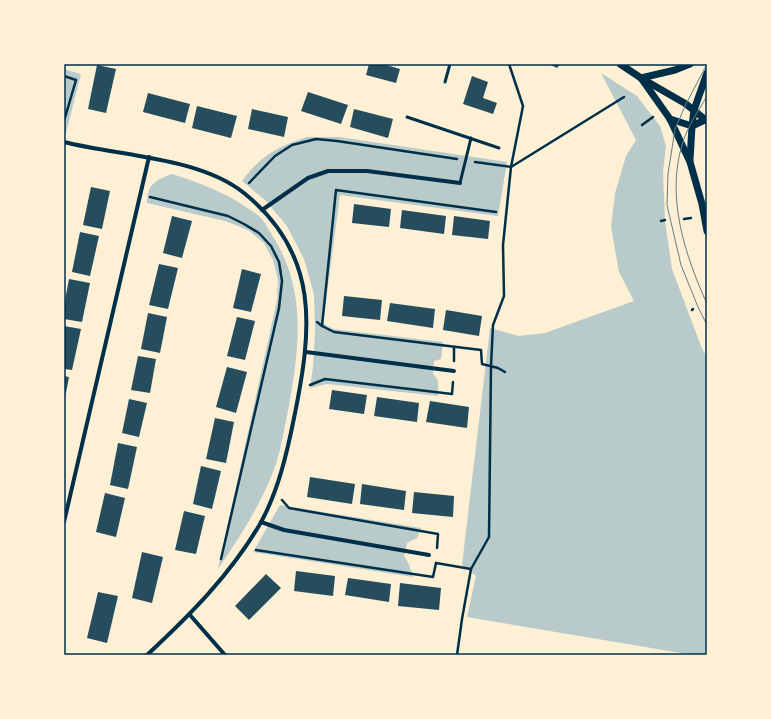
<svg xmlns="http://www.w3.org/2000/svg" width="771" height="719" font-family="'Exo 2',sans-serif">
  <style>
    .green { fill: #b9caca }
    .building { fill: #264d5e }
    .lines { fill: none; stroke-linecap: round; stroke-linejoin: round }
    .path { stroke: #003049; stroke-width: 2.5 }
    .service { stroke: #003049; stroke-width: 3 }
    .minor { stroke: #003049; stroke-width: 4 }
    .tertiary { stroke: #003049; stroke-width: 7 }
    .tram { stroke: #657d81; stroke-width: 1 }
    .neatline { fill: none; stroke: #003049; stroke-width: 1.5 }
  </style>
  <rect width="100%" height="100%" fill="#fdf0d5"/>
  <!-- green -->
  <g class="green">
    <polygon points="64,69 81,74 66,133 64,133"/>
    <polygon points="601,73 637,96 660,126 666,146 663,172 665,221 672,269 701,346 707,358 707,655 693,655 467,617 476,576 462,565 490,328 519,336 545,333 634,301 619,272 611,227 615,193 626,156 636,140"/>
    <path d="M 307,137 L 339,137 L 507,162 L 498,216 L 340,195 L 323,323 L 333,329 L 443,342 L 441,359 L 434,361 L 433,373 L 438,381 L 438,396 L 327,384 L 310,388 L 313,367 L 315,331 L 314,295 L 304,259 L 287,226 L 265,200 L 242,181 C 260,156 279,146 307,137 Z"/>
    <path d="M 172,174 C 200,183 222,191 246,207 C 251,210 257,214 261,218 C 265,223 269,230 272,235 C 308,291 299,350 288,411 C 284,429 280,456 273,472 C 259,508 239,538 218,569 L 277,300 L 278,280 L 273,260 L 264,243 L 248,230 L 225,221 L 147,203 C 147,184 156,180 172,174 Z"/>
    <polygon points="280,505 421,528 417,538 407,543 404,556 409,564 413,577 253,552"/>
  </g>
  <!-- building -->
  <g class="building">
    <polygon points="369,64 383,64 400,69 396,83 366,75"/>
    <polygon points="549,64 560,64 557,68"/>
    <polygon points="97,65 116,69 106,113 88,109"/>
    <polygon points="472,76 488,82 483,98 497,103 493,114 463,104"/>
    <polygon points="308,92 348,105 341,124 301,111"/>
    <polygon points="148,93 190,104 185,123 143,112"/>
    <polygon points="197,106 237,116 231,138 192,128"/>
    <polygon points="252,109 288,117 284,137 248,129"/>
    <polygon points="354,109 393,119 388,138 350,127"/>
    <polygon points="91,187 110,191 102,229 83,225"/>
    <polygon points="354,204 391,209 389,227 352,223"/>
    <polygon points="402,210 446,216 444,234 400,228"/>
    <polygon points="172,216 192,221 182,258 163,253"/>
    <polygon points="454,216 490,221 488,239 452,235"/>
    <polygon points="80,232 99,236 90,276 72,272"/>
    <polygon points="159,264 178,268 168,309 149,305"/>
    <polygon points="242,269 261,274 251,312 233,308"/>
    <polygon points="69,279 90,283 82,322 64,319 64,306"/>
    <polygon points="344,296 382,300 380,320 342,316"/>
    <polygon points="390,303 435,309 433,328 387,321"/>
    <polygon points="446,310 482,316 479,336 443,330"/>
    <polygon points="148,313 167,317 160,353 141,349"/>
    <polygon points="237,317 255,321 245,360 227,356"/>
    <polygon points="64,326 81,329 72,370 64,369"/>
    <polygon points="138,356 156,359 150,393 131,390"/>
    <polygon points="227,367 247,372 236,413 216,407"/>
    <polygon points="64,376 69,377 65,398 64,398"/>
    <polygon points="332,390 367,395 364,414 329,409"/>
    <polygon points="377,397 419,403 417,422 374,416"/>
    <polygon points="129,399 147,403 139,437 122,433"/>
    <polygon points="430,401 469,407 467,428 426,422"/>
    <polygon points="215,418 234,422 226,463 206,459"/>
    <polygon points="118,443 137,447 128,489 110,485"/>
    <polygon points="201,466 221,471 212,509 193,504"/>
    <polygon points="310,477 355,484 352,504 307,497"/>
    <polygon points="362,484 406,491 404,510 360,504"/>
    <polygon points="414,492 454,496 453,517 412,513"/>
    <polygon points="105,493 125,498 116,537 96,532"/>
    <polygon points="184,511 205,516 196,554 175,550"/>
    <polygon points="142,552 163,557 152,603 132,598"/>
    <polygon points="296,571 335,576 333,596 294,591"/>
    <polygon points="266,574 281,588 249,620 235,606"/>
    <polygon points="348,578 391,584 389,602 345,595"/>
    <polygon points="400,583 441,588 439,610 398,606"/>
    <polygon points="98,592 118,596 107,643 87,638"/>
  </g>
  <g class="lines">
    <!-- path -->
    <g class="path">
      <polyline points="64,76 76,80 64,121"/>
      <polyline points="642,125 653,117"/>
      <polyline points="475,162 511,167 624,97"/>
      <polyline points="249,183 275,156 292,145 316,139 337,141 457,159"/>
      <polyline points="150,197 228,216 244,224 259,233 271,246 279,262 282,281 279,308 221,559"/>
      <polyline points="684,219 691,218"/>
      <polyline points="661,221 665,220"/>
      <polyline points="692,310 693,309"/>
      <polyline points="317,322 322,326 334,332 481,350 482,364 498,368 505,372"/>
      <polyline points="322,326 336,190 496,212"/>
      <polyline points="454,361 454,347"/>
      <polyline points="310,385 325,379 452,394 453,382"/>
      <polyline points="282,500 289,508 438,534 437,548"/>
      <polyline points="256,550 433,577 436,563"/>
      <polyline points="436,563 471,569"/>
      <polyline points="457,655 462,619 471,569 489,537 491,366 493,325 504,296 503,245 511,167 523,106 509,64"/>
    </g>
    <!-- service -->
    <g class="service">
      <polyline points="445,82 450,64"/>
      <polyline points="407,117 499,148"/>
      <polyline points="460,183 471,138"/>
    </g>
    <!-- minor -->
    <g class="minor">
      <path d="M 64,142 C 119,156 199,157 244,193 C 321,255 312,330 294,418 C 287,453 278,492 260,524 C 230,575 190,615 147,655"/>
      <polyline points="262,210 308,178 328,171 367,171 460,183"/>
      <polyline points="306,352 454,371"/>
      <polyline points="64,522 149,157"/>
      <polyline points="261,522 284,530 429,555"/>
      <polyline points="190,615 225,655"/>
    </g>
    <!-- tertiary -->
    <g class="tertiary">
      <polyline points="620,64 641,78 686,104 707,121"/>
      <polyline points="641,78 670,119 690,162 702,204 707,231"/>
      <polyline points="641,78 675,70 690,64"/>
      <polyline points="670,119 692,126 707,119"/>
      <polyline points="690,160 692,126 694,110 707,73"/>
    </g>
    <!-- tram -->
    <g class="tram">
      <polyline points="707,64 686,104 675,129 668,174 667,205 681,265 698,307 707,325"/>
      <path d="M 707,96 C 698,112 687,127 682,145 C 666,198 685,255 707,304"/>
    </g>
  </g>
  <!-- border -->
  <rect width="771" height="719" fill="none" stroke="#fdf0d5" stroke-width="130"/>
  <rect x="65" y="65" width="641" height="589" class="neatline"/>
</svg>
